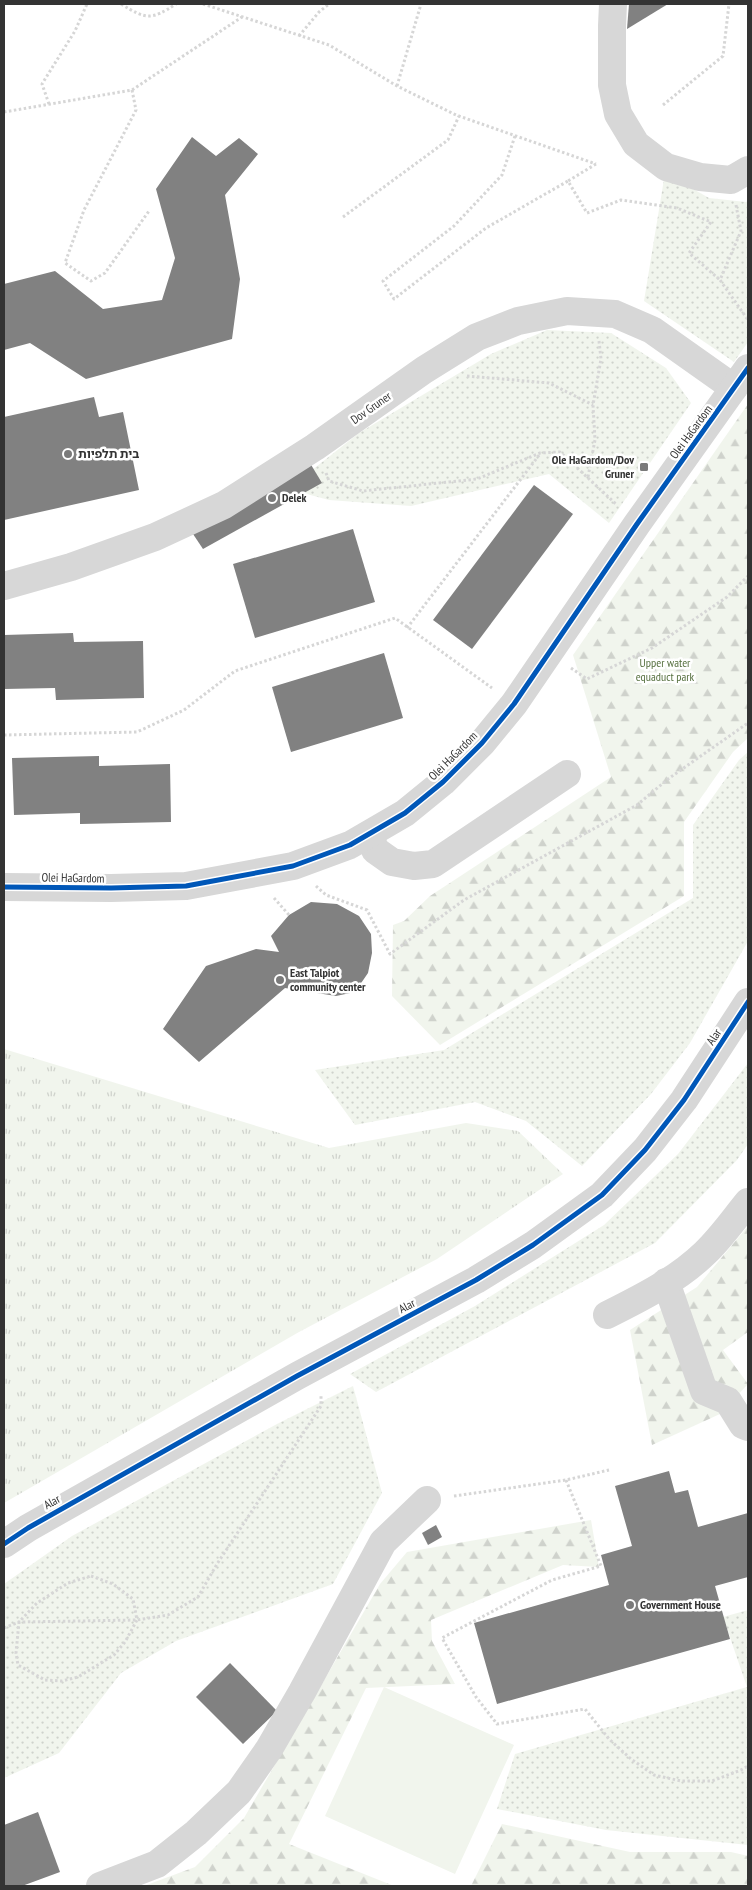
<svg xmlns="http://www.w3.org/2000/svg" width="752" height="1890" font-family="'PT Sans Narrow','Noto Sans Hebrew',sans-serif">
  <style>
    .grass { fill: url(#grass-tufts) }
    .forest { fill: url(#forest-firs) }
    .park { fill: url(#park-dots) }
    .garden { fill: #f1f5ed }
    .building { fill: #818181 }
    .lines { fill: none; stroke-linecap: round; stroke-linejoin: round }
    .path { stroke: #d6d6d6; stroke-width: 3; stroke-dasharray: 2.5 2.5; stroke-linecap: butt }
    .minor { stroke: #d7d7d7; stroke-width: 28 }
    .cycleway-casing { stroke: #fff; stroke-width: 8 }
    .cycleway { stroke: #0057b8; stroke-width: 5 }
    .poi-dot { fill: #7a7a7a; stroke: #fff; stroke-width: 2 }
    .labels { text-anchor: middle; stroke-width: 5; stroke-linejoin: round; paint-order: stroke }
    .street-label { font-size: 12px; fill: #333; stroke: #fff }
    .poi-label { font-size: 12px; font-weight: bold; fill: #333; stroke: #fff; text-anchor: start }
    .park-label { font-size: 12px; fill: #56703f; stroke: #fff }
  </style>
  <defs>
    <pattern id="grass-tufts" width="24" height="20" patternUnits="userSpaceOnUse" patternTransform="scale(1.25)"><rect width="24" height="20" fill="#f1f5ed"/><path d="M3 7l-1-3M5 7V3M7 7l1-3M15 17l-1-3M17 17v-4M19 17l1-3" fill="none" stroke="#cfd2cc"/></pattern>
    <pattern id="forest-firs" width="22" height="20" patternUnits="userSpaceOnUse" patternTransform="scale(1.25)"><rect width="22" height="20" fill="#f1f5ed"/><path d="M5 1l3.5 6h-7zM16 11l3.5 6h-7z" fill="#cfd2cc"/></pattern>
    <pattern id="park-dots" width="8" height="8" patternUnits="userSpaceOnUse" patternTransform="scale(1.25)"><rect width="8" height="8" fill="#f1f5ed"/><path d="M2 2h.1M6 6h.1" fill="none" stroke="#cfd2cc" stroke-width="1.8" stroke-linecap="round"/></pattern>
  </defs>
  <rect width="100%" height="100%" fill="#fff"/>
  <!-- grass -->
  <polygon class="grass" points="4,1049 329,1148 466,1123 518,1131 563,1174 437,1259 299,1332 4,1503"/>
  <!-- forest -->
  <g class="forest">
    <polygon points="748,404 748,738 733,752 684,822 684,896 440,1045 392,996 393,925 404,921 430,896 611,777 573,655"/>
    <polygon points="748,1226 748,1332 723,1350 748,1384 720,1414 652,1445 630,1330 697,1287"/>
    <polygon points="591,1520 599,1567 563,1565 431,1620 432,1641 455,1684 366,1688 289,1844 394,1886 144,1886 195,1867 244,1818 380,1584 407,1552"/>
    <polygon points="502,1824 630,1852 731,1852 748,1856 748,1886 471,1886"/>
  </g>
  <!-- park -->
  <g class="park">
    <polygon points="665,173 709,198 746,202 748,201 748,342 734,362 644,301"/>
    <polygon points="547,330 611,333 666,368 691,403 609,523 549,474 411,506 329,500 288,489 359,433 491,354"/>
    <polygon points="748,752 748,941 690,1043 651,1094 582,1166 526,1121 475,1102 355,1125 315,1070 444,1050 693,898 693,825 739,760"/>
    <polygon points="748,1063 748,1144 737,1160 655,1243 376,1392 350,1374 475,1306 604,1225 678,1154"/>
    <polygon points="353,1386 382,1493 333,1584 176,1641 121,1673 59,1753 4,1778 4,1584 72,1536 277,1424"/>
    <polygon points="748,1610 748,1845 606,1830 497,1809 515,1754 747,1687 723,1617"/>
  </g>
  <!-- garden -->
  <polygon class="garden" points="384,1687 514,1745 455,1874 325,1816"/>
  <!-- building -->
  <g class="building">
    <polygon points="629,4 668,4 627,29"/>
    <polygon points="192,137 216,156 239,138 258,154 225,195 240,279 232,339 86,379 30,343 4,350 4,284 55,271 103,309 162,300 175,258 156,189"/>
    <polygon points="94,397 99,417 123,412 139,490 4,520 4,417"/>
    <polygon points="307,458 322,483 203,549 189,528"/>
    <polygon points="534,485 573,514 472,649 433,620"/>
    <polygon points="353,529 375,602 255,638 233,564"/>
    <polygon points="73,633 74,642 143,641 144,698 56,700 55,688 4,689 4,635"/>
    <polygon points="384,653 403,718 291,752 272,687"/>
    <polygon points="99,756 99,766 170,764 171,822 80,824 80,813 14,815 12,758"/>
    <polygon points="311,902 337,904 359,916 371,934 372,953 368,973 355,992 336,996 285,988 199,1062 163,1029 206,966 256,949 279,952 271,936 289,915"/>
    <polygon points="669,1471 675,1493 688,1490 698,1527 748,1513 748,1577 715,1586 730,1639 497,1704 474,1623 609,1585 601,1555 632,1546 615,1486"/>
    <polygon points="436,1525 442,1537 428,1545 422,1533"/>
    <polygon points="230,1663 277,1711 243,1744 196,1697"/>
    <polygon points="38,1812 60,1872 22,1886 4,1886 4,1825"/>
  </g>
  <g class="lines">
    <!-- path -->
    <g class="path">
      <path d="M 121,4 C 147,20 151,20 176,4"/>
      <polyline points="203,4 329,45 397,86 456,115 596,164"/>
      <polyline points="299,36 319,12 329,4"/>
      <polyline points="397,86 421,4"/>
      <polyline points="132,90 136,110 84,210 65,263 91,281 105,273 149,211"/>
      <polyline points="49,104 42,84 75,31 87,4"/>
      <polyline points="663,105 723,56 729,4"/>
      <polyline points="4,112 132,90 242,17"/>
      <polyline points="515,136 502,175 454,226 383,281 394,299 486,228 568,181"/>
      <polyline points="596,164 568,181 587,213 621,200 677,208 711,222 689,253 720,280"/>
      <polyline points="736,205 741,231 720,280 748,320"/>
      <polyline points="343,217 448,140 459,116"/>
      <polyline points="467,376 549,383 593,405"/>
      <polyline points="326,473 329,481 363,491 477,479 540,453 560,452 617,505"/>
      <polyline points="588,477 595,440 593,405 601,359 599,341"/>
      <polyline points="407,628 540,454"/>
      <polyline points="571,668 587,679 652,648 727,597 748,576"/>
      <polyline points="4,735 137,732 184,710 235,671 395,618 492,688"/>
      <polyline points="316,886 326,895 367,910 390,954 464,900 637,805 668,779 748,723"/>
      <polyline points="274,898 289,915"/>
      <polyline points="566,1480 601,1566 552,1580 442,1638 476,1697 497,1724 585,1709 609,1739 631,1759 654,1775 681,1781 712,1781 741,1770 748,1766"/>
      <polyline points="454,1496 566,1480 609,1470"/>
      <polygon points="91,1576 113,1584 133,1599 137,1620 125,1642 114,1655 78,1677 62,1681 45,1680 18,1665 16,1653 19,1622 37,1603 68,1583"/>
      <polyline points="4,1628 19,1622 137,1620 168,1615 198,1597 217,1564 321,1406 321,1395"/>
    </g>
    <!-- minor -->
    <g class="minor">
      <polyline points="613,4 612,26 612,85 618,114 636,144 666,167 700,177 731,180 748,170"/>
      <polyline points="4,586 71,567 155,537 224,505 315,447 424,370 477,337 518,321 567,311 615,314 652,330 734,388"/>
      <polyline points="370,834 375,850 392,862 414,866 433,864 567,774"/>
      <polyline points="4,887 111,888 186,886 229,878 293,866 350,845 405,813 443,782 482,743 514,704 637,524 748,368"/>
      <polyline points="666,1282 704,1391 728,1401 743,1425 748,1427"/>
      <path d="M 607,1315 C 641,1298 677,1280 705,1253 C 721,1238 734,1219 748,1202"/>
      <polyline points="4,1544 28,1528 297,1376 476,1280 533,1245 602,1195 645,1150 684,1100 748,1002"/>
      <polyline points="100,1886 157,1864 196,1833 239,1792 269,1749 302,1692 383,1542 427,1500"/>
    </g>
    <defs>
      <g id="cycleway">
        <polyline points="4,887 111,888 186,886 229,878 293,866 350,845 405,813 443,782 482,743 514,704 637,524 748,368"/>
        <polyline points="4,1544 28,1528 297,1376 476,1280 533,1245 602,1195 645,1150 684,1100 748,1002"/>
      </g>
    </defs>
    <!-- cycleway casing -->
    <use href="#cycleway" class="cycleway-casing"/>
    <!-- cycleway -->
    <use href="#cycleway" class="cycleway"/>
  </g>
  <!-- markers -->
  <g class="poi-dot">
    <circle cx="68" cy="454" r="5"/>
    <rect x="639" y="462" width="10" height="10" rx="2.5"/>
    <circle cx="272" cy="498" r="5"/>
    <circle cx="280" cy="980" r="5"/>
    <circle cx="630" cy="1605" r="5"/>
  </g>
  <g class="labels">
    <!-- street labels -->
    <g class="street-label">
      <text transform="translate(371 408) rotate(-35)" y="4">Dov Gruner</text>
      <text transform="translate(691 432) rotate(-54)" y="4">Olei HaGardom</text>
      <text transform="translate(453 756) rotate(-45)" y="4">Olei HaGardom</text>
      <text transform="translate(73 878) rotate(1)" y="4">Olei HaGardom</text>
      <text transform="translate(714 1037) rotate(-57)" y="4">Alar</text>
      <text transform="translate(407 1306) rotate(-28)" y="4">Alar</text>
      <text transform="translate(52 1502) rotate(-29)" y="4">Alar</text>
    </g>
    <!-- poi labels -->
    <g class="poi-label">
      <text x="78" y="458">בית תלפיות</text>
      <text x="634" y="464" text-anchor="end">Ole HaGardom/Dov<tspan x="634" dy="14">Gruner</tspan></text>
      <text x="282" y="502">Delek</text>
      <text x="290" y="977">East Talpiot<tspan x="290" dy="14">community center</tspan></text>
      <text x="640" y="1609">Government House</text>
    </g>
    <!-- park labels -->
    <g class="park-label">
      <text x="665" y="667">Upper water<tspan x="665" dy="14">equaduct park</tspan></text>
    </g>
  </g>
  <!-- border -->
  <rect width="752" height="1890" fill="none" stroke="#333333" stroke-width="10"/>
</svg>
